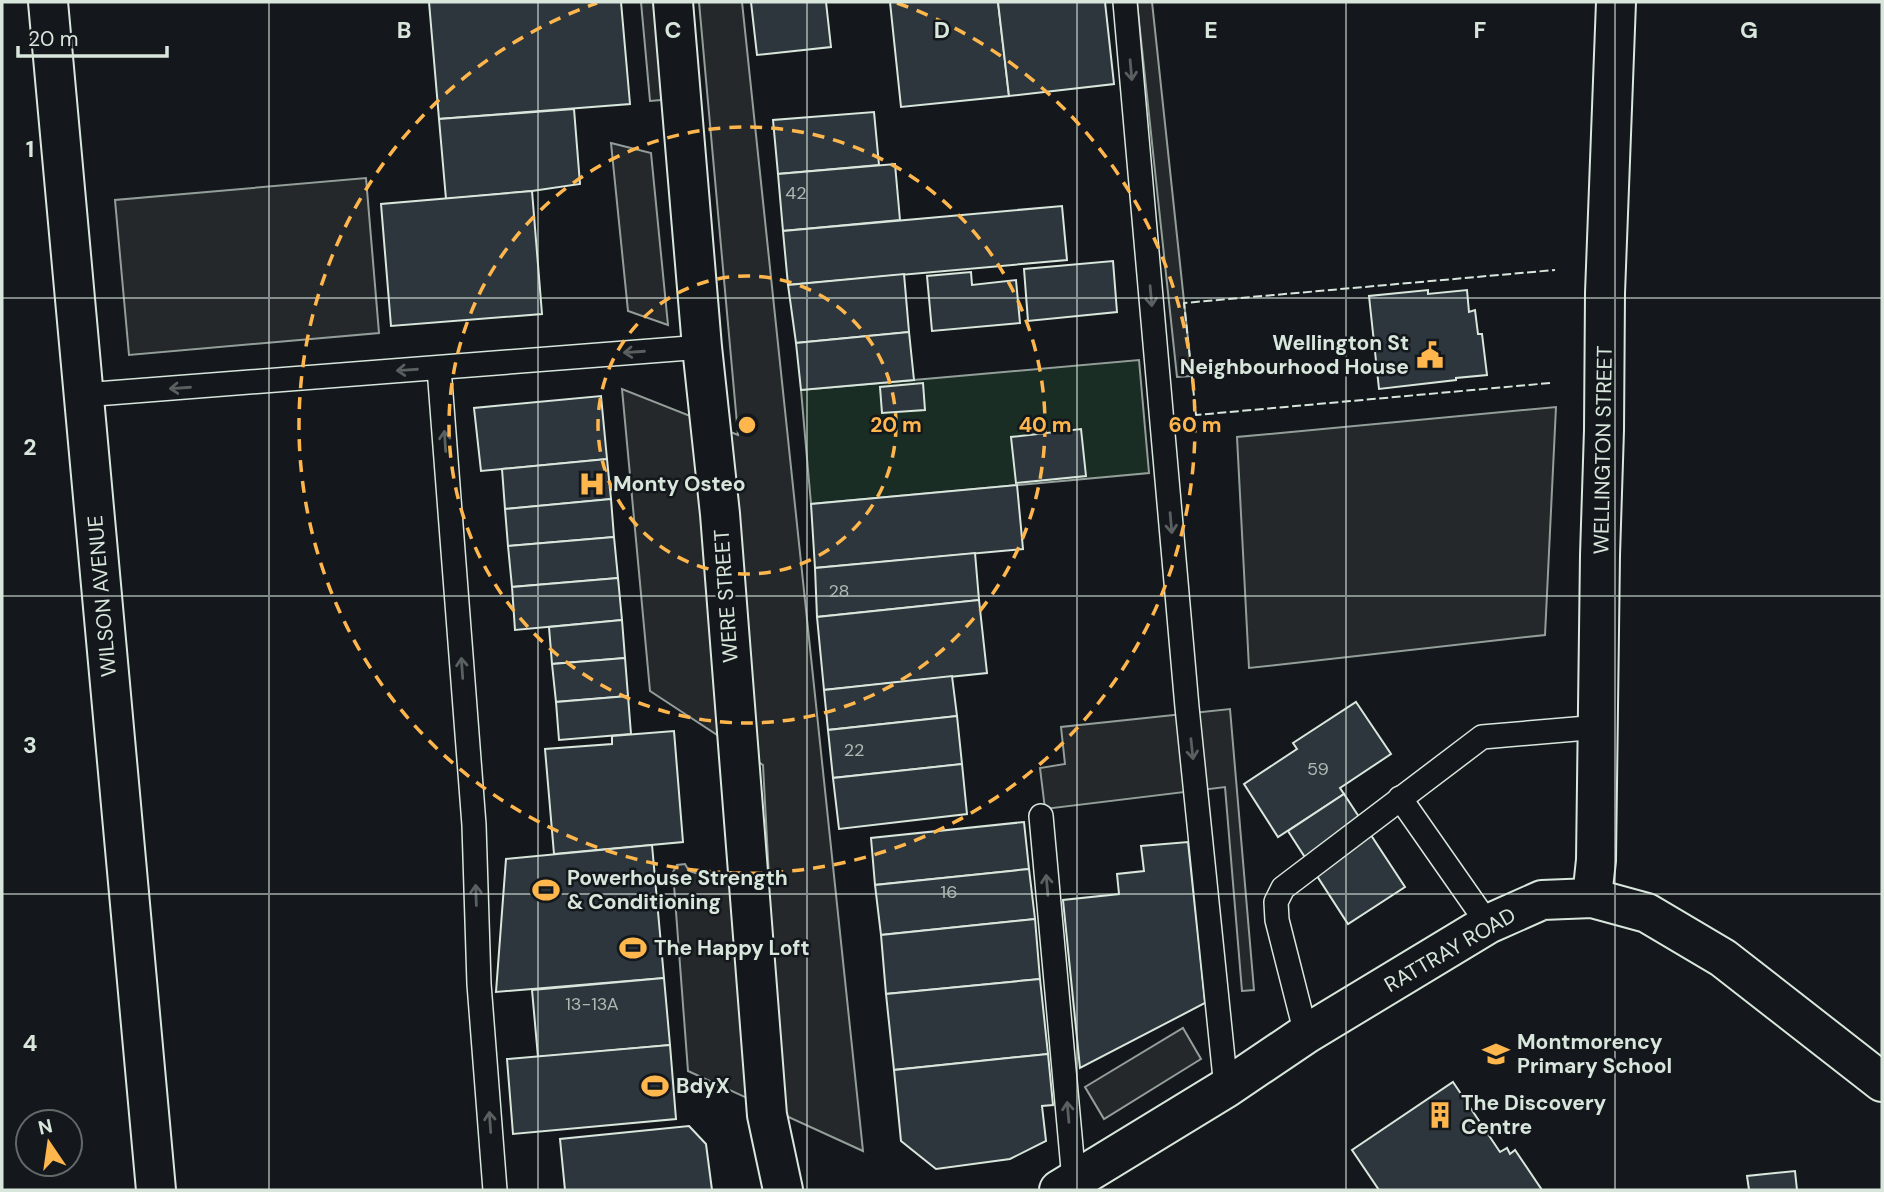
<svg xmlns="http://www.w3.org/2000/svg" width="1884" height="1192" font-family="'DM Sans',sans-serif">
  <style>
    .green { fill: #1a2d24; stroke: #939e99; stroke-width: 2 }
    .parking { fill: #24282b; stroke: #939e99; stroke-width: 2 }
    .building { fill: #2c363c; stroke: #d8e6dc; stroke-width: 2 }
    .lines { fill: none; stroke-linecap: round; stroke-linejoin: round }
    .service-casing { stroke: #d8e6dc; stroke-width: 26 }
    .minor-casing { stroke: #d8e6dc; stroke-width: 42 }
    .tertiary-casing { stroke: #d8e6dc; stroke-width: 42 }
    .service { stroke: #14181c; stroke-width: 23 }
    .minor { stroke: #14181c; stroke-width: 38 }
    .tertiary { stroke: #14181c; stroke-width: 38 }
    .fence { stroke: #d8e6dc; stroke-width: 2; stroke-dasharray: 9 3.5; stroke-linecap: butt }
    .oneway { stroke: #59605f }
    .grid { fill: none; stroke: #d8e6dc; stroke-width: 2; stroke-opacity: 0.55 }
    .ring { fill: none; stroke: #ffb74d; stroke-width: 3.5; stroke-dasharray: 12 9 }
    .labels { text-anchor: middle; stroke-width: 5; stroke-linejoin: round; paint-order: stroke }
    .number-label { font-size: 18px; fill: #adbab4 }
    .poi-label { font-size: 21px; font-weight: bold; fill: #d8e6dc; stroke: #14181c; text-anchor: start }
    .street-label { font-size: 21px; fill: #d8e6dc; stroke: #14181c }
    .grid-label { font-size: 23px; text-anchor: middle; font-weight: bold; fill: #d8e6dc; stroke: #14181c; stroke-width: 5; stroke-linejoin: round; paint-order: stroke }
    .centre { fill: #ffb74d; stroke: #14181c; stroke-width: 3.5 }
    .ring-label { font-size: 21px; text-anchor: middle; font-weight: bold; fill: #ffb74d; stroke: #14181c; stroke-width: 5; stroke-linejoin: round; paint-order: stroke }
  </style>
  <rect width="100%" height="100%" fill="#14181c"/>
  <!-- green -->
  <polygon class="green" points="1139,360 1149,473 811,504 801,390"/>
  <!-- parking -->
  <g class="parking">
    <polygon points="641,2 664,2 673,99 650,101"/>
    <polygon points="699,2 742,2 863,1151 688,1071 673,872 677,865 685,864 689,871 715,879 769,877 763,765 650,691 622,389 738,435"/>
    <polygon points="1137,2 1152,2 1192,376 1177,377"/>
    <polygon points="611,143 651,153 668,325 628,311"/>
    <polygon points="366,178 379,333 129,355 115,200"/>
    <polygon points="1556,407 1545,635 1249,668 1237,437"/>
    <polygon points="1230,709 1254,990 1242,991 1225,787 1045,809 1040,768 1065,764 1061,727"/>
    <polygon points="1183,1028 1201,1059 1104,1119 1085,1087"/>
  </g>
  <!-- building -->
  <g class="building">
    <polygon points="429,2 621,2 630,104 439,119"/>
    <polygon points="751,2 826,2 831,47 757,55"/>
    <polygon points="890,2 998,2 1009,96 901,107"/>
    <polygon points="998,2 1105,2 1114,84 1009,96"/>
    <polygon points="574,109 580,184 532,191 446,199 439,119"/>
    <polygon points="874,112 879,165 778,174 773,120"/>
    <polygon points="895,164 900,220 783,231 778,174"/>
    <polygon points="532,191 542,314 391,326 381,204"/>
    <polygon points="1062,206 1067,260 788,285 783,231"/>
    <polygon points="1113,261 1117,312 1028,321 1024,269"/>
    <polygon points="971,272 972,285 1016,280 1020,323 932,331 927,276"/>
    <polygon points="904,274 909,332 796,343 788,285"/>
    <polygon points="1428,290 1428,294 1467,290 1469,312 1475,310 1478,334 1482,334 1487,375 1456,378 1456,380 1379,389 1369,296"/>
    <polygon points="909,332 914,380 801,390 796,343"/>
    <polygon points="923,383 925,410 882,413 880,387"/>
    <polygon points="601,396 607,459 481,471 474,408"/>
    <polygon points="1081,429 1086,476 1016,483 1011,437"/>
    <polygon points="607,459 611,499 505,509 502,469"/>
    <polygon points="1017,485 1023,549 815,568 811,504"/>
    <polygon points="611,499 614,537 508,546 505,509"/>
    <polygon points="614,537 618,578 512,587 508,546"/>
    <polygon points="975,553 979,600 817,617 815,568"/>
    <polygon points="618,578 622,620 515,630 512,587"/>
    <polygon points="979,600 987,673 824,690 817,617"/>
    <polygon points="622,620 625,658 552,664 549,627"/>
    <polygon points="625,658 628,696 556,702 552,664"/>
    <polygon points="952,676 957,716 828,730 824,690"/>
    <polygon points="628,696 631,734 559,740 556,702"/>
    <polygon points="1356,702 1391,754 1340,788 1344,794 1278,837 1244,784 1297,749 1293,743"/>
    <polygon points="957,716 962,764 833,778 828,730"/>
    <polygon points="674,731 683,842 554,854 545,749 612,744 612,736"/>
    <polygon points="962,764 967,814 839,829 833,778"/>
    <polygon points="1344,794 1405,887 1348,924 1288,831"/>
    <polygon points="1024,822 1029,869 875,885 871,838"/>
    <polygon points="1188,842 1205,1003 1080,1068 1063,900 1119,894 1117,874 1144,871 1141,846"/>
    <polygon points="652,845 664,978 496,992 506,859"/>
    <polygon points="1029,869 1035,919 881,935 875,885"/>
    <polygon points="1035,919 1040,979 886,994 881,935"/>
    <polygon points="664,978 670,1045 538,1057 532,990"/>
    <polygon points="1040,979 1048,1054 894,1070 886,994"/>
    <polygon points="670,1045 676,1119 513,1134 507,1059"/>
    <polygon points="1048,1054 1053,1105 1042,1106 1046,1141 1010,1159 936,1169 901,1141 894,1070"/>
    <polygon points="1453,1082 1500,1152 1507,1148 1510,1154 1515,1150 1542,1190 1379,1190 1352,1150"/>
    <polygon points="689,1126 706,1144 712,1190 565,1190 560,1139"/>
    <polygon points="1795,1171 1797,1190 1749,1190 1747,1176"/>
  </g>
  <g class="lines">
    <defs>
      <g id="service">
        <polyline points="1125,2 1187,707 1226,1088"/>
        <polyline points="439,368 474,825 479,984 495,1190"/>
        <polyline points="83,395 702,347"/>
        <polyline points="1400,798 1488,924"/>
        <polyline points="1041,816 1074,1180"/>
        <polyline points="1306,1034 1277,920 1276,902 1283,888 1482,737 1599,727"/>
      </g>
      <g id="minor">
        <polyline points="48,2 156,1190"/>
        <polyline points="673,2 702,347 720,514 767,1115 783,1190"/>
        <polyline points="1592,898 1596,860 1600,555 1604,430 1605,293 1616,2"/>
      </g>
      <polyline id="tertiary" points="1059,1190 1226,1088 1306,1034 1488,924 1542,900 1592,898 1647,913 1723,958 1882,1082"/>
    </defs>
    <!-- service casing -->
    <use href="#service" class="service-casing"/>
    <!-- minor casing -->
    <use href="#minor" class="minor-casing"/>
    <!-- tertiary casing -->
    <use href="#tertiary" class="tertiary-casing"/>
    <!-- service -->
    <use href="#service" class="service"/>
    <!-- minor -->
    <use href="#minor" class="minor"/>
    <!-- tertiary -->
    <use href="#tertiary" class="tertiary"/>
    <!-- fence -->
    <polyline class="fence" points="1550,383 1196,415 1184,303 1555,270"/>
  </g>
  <!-- one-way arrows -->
  <defs><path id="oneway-shaft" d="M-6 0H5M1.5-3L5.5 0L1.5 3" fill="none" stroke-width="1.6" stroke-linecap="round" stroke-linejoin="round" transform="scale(1.75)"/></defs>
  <g class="oneway">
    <use href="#oneway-shaft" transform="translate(1131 70) rotate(85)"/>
    <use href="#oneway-shaft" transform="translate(1151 296) rotate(85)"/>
    <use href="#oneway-shaft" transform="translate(634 352) rotate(176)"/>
    <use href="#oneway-shaft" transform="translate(407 370) rotate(176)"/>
    <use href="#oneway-shaft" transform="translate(180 388) rotate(176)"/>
    <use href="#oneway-shaft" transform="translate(445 441) rotate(-94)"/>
    <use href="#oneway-shaft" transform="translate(1171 523) rotate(85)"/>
    <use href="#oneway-shaft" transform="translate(462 668) rotate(-94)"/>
    <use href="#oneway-shaft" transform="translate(1192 749) rotate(84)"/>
    <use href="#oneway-shaft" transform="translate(1047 885) rotate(-95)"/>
    <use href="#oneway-shaft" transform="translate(476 895) rotate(-92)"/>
    <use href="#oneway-shaft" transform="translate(1068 1112) rotate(-95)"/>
    <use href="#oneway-shaft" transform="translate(490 1122) rotate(-94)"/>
  </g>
  <!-- grid -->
  <path class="grid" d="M 269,2 L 269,1190M 538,2 L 538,1190M 807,2 L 807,1190M 1077,2 L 1077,1190M 1346,2 L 1346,1190M 1615,2 L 1615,1190M 2,298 L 1882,298M 2,596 L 1882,596M 2,894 L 1882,894"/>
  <!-- distance rings -->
  <g class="ring">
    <circle cx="747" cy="425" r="149"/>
    <circle cx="747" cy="425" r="298"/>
    <path d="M897 3A448 448 0 1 1 597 3"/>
  </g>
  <!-- icons -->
  <defs>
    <symbol id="civic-bare" viewBox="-9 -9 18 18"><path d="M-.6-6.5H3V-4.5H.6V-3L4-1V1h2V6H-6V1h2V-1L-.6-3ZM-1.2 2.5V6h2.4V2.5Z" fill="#ffb74d" stroke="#14181c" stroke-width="2.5" paint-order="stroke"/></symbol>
    <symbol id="hospital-bare" viewBox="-9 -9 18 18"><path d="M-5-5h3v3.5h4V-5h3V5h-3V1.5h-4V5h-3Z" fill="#ffb74d" stroke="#14181c" stroke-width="2.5" paint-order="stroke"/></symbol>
    <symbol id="stadium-bare" viewBox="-9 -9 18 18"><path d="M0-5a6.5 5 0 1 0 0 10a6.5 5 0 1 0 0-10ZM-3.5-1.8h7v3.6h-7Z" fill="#ffb74d" stroke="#14181c" stroke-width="2.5" paint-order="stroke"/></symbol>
    <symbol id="school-bare" viewBox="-9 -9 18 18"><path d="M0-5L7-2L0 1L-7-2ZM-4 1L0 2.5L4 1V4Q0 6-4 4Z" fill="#ffb74d" stroke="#14181c" stroke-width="2.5" paint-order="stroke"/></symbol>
    <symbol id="building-bare" viewBox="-9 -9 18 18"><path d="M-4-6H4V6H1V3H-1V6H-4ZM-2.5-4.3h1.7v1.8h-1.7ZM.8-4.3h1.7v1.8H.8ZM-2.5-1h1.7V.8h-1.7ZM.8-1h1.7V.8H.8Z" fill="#ffb74d" stroke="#14181c" stroke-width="2.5" paint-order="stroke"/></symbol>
  </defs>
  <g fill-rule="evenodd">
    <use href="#civic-bare" x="1411" y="336" width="38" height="38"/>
    <use href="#hospital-bare" x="573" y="465" width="38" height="38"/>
    <use href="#stadium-bare" x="527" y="871" width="38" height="38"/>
    <use href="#stadium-bare" x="614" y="929" width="38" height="38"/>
    <use href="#school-bare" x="1477" y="1035" width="38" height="38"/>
    <use href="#stadium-bare" x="636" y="1067" width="38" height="38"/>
    <use href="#building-bare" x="1421" y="1096" width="38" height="38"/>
  </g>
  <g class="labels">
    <!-- number labels -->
    <g class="number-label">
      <text x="796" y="199">42</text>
      <text x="839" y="597">28</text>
      <text x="854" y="756">22</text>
      <text x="1318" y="775">59</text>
      <text x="949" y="898">16</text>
      <text x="592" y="1010">13-13A</text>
    </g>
    <!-- poi labels -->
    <g class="poi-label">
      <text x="1409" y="350" text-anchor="end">Wellington St<tspan x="1409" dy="24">Neighbourhood House</tspan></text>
      <text x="613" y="491">Monty Osteo</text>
      <text x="567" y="885">Powerhouse Strength<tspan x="567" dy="24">&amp; Conditioning</tspan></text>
      <text x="654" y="955">The Happy Loft</text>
      <text x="1517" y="1049">Montmorency<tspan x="1517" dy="24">Primary School</tspan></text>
      <text x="676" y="1093">BdyX</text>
      <text x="1461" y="1110">The Discovery<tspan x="1461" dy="24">Centre</tspan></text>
    </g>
    <!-- street labels -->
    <g class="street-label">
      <text transform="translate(1603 450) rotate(-89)" y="7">WELLINGTON STREET</text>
      <text transform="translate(102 596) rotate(-95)" y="7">WILSON AVENUE</text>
      <text transform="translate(726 596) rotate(-94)" y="7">WERE STREET</text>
      <text transform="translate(1450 950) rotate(-30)" y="7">RATTRAY ROAD</text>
    </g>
  </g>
  <g class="grid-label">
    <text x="404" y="38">B</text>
    <text x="673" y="38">C</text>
    <text x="942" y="38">D</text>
    <text x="1211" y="38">E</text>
    <text x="1480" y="38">F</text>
    <text x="1749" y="38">G</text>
    <text x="30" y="157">1</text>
    <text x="30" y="455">2</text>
    <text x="30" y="753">3</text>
    <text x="30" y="1051">4</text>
  </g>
  <circle cx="747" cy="425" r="10" class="centre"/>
  <g class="ring-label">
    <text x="896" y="432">20 m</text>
    <text x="1045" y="432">40 m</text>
    <text x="1195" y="432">60 m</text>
  </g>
  <!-- border -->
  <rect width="1884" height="1192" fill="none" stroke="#d8e6dc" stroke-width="7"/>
  <!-- north arrow -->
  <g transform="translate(49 1143) rotate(347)"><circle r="33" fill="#14181c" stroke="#626a69" stroke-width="2"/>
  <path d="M0-5L12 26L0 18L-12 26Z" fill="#ffb74d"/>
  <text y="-10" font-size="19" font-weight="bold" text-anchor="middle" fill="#d8e6dc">N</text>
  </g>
  <!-- scale -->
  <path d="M18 46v10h149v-10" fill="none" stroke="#d8e6dc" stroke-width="3.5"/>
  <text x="28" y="46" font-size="21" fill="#d8e6dc" stroke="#14181c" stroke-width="5" paint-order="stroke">20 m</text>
</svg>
